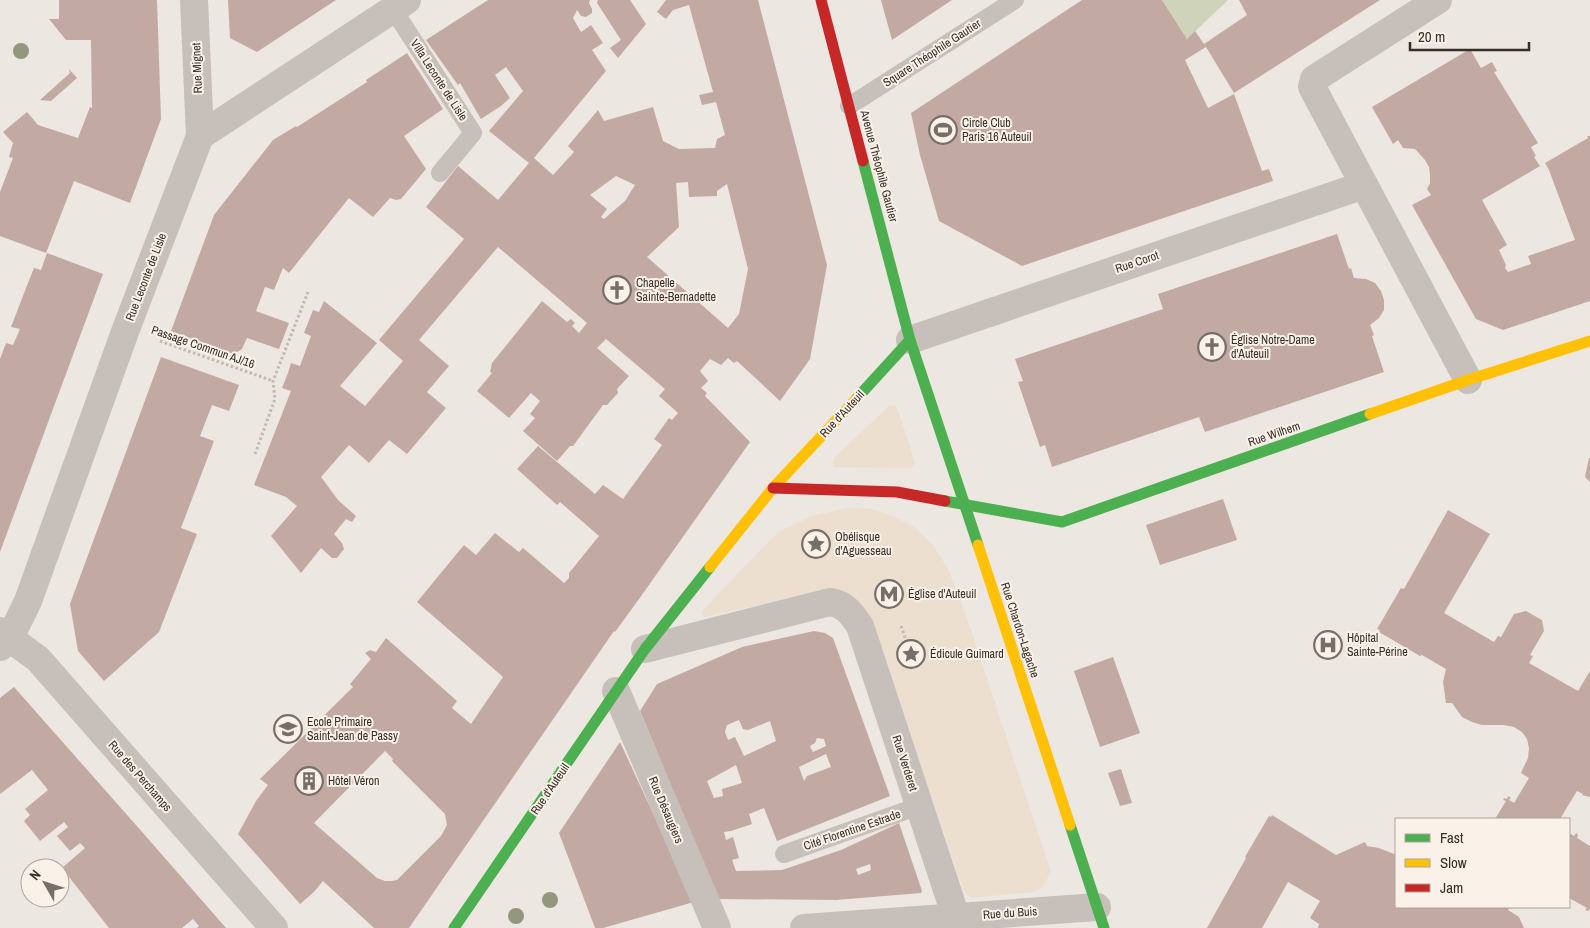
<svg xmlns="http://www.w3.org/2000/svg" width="1590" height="928" font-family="'Archivo Narrow',sans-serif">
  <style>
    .green { fill: #ced3ba }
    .plaza { fill: #ecdfd0 }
    .building { fill: #c2aaa2; fill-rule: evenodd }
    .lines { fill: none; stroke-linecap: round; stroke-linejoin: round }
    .path { stroke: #c0b8b2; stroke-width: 3; stroke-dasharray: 2.5 2.5; stroke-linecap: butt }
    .lane { stroke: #c7bfb9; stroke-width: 18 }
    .street { stroke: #c7bfb9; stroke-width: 28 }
    .fast { stroke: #4caf50; stroke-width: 11 }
    .slow { stroke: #ffc107; stroke-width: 11 }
    .jam { stroke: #c62828; stroke-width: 11 }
    .tree { fill: #92987c }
    .labels { text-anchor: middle; stroke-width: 4; stroke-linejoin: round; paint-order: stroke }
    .street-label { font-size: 12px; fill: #382d28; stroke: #faf2e8 }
    .poi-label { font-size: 12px; fill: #382d28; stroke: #faf2e8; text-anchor: start }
  </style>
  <rect width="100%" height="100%" fill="#ede7e1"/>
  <!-- green -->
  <polygon class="green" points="1162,0 1228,0 1187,39"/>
  <!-- plaza -->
  <g class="plaza">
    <polygon points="890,405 896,406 907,437 915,463 911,468 833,467 834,458"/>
    <polygon points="847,508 871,509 895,517 914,527 933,545 948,569 967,618 1051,872 1042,888 1035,892 972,898 967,895 964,891 868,616 862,604 852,596 834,589 704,617 701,612 778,532 812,516"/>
  </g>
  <!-- building -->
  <g class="building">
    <polygon points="59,0 157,0 161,119 130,203 74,181 46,253 0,236 0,192 13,158 9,157 13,143 3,132 27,112 38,125 78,138 90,107 92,108 91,40 66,40 49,19 59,19"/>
    <polygon points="228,0 336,0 257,52 230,38"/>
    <path d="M 488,0 L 590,0 L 589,3 L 592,9 L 592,13 L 586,17 L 581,16 L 577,10 L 573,18 L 581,32 L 591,25 L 603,43 L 592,50 L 606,71 L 534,158 L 553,175 L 574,152 L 568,146 L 598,110 L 604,121 L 653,107 L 663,141 L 679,149 L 715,148 L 717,139 L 725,135 L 716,102 L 702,105 L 699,95 L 713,92 L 689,5 L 673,10 L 666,19 L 657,12 L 666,0 L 758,0 L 827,265 L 810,359 L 780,401 L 737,361 L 734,363 L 728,358 L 721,365 L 710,359 L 700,371 L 708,381 L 701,388 L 707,393 L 705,396 L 750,442 L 639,599 L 615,632 L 614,631 L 409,928 L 374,928 L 323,881 L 314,892 L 300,904 L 238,834 L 256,801 L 268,785 L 260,779 L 353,687 L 350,684 L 371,659 L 365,653 L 370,650 L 376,652 L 386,638 L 457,701 L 452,708 L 471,724 L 503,677 L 417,602 L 464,545 L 476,555 L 495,533 L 519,552 L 523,548 L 564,583 L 569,578 L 569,573 L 599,536 L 560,502 L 557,505 L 517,469 L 538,446 L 595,494 L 603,485 L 623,499 L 662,445 L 654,439 L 669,418 L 672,420 L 678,413 L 659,396 L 665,389 L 606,339 L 597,348 L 629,376 L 617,389 L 618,393 L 607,405 L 603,405 L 573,446 L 570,446 L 557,461 L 523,431 L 535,418 L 530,414 L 540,401 L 531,393 L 509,418 L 477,391 L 492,373 L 490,372 L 492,363 L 542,301 L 567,322 L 571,319 L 575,323 L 572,326 L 579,333 L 587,323 L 498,247 L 419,340 L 449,366 L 427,392 L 446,408 L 407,454 L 389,440 L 369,463 L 349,445 L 321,477 L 338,500 L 356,516 L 352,522 L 346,519 L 334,534 L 342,543 L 344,549 L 337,558 L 332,558 L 321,548 L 301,573 L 271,536 L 297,506 L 286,497 L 254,485 L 291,391 L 282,388 L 288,373 L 291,363 L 300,366 L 311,336 L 304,333 L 313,310 L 319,312 L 324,301 L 377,343 L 340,386 L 365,406 L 403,361 L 379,340 L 464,239 L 426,207 L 458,166 L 498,200 L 529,163 L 489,131 L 523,91 L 506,67 L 495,75 L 510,98 L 501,106 L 481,119 L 460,83 L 458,85 L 426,40 ZM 616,176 L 635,185 L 625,201 L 604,219 L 601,217 L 607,209 L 590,195 ZM 688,182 L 689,197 L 717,196 L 717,191 L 727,184 L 748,269 L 739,314 L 728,328 L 647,257 L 679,227 L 676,183 ZM 385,751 L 393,759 L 392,761 L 445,814 L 447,825 L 441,836 L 397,880 L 392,881 L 385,881 L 377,878 L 314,823 Z"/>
    <polygon points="598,0 630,0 646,24 618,58 610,48 621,40 597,3"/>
    <polygon points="881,0 952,0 892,40"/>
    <polygon points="1082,0 1162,0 1187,39 1195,31 1204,44 1247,15 1239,0 1380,0 1234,93 1206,47 1185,60 1208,108 1234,94 1262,171 1269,169 1273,181 1022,266 939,221 920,155 911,113"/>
    <polygon points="1470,49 1481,68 1492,62 1497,71 1494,72 1538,143 1531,147 1536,156 1534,157 1540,166 1482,200 1507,245 1499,250 1506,265 1505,268 1508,272 1531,264 1528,256 1575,240 1549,170 1545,163 1588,138 1587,136 1590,136 1590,301 1503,330 1476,319 1412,205 1431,195 1427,189 1430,183 1430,175 1429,167 1425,160 1415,149 1403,148 1398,140 1393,144 1372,107"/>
    <polygon points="407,53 443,109 404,136 426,169 401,199 396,200 390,198 373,217 349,198 289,273 283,268 274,290 265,287 256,311 289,323 279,349 247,338 242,349 234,354 171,331 214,215 273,140 296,126 297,127 367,82 366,80"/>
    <polygon points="69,69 77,78 51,101 40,100 70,73"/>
    <polygon points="1337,234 1349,269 1351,268 1354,278 1366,279 1375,283 1381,291 1384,300 1384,310 1379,318 1370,325 1374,335 1372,336 1384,372 1205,432 1199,417 1052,467 1045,445 1040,447 1018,382 1023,381 1015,359 1163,309 1158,294"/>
    <polygon points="47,253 103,274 0,552 0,359 6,343 13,345 20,329 11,327 26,288 34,268 41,270"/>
    <polygon points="161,357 239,385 229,411 212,405 200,436 214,441 181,528 197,534 159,632 104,681 78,651 70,604"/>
    <polygon points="1589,458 1590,458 1590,482 1585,477"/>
    <polygon points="1223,499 1237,540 1160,565 1146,525"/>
    <polygon points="1448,510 1490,534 1444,613 1494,642 1498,636 1501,637 1514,614 1526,611 1542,620 1544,631 1530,655 1533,656 1529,663 1578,691 1590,671 1590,797 1582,795 1583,794 1577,791 1560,819 1495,819 1506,801 1503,800 1504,798 1507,799 1508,796 1511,798 1509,800 1514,803 1529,778 1521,773 1528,758 1529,748 1527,739 1522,732 1514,727 1504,725 1482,725 1472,722 1462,717 1452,703 1446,703 1443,682 1446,669 1422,655 1420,656 1379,632 1380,630 1377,629 1401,588 1404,589"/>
    <path d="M 814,631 L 825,633 L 833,638 L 890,796 L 777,841 L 764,808 L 749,814 L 752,824 L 731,831 L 724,832 L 726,840 L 733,837 L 739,858 L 732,860 L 736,871 L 782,870 L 841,850 L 899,823 L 922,891 L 921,893 L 836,900 L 718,899 L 640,711 L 657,684 L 742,647 ZM 739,720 L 743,729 L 748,730 L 770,721 L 776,741 L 744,756 L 735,737 L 728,740 L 725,732 L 727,725 ZM 817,738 L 824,739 L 826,746 L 813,752 L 810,746 L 815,743 ZM 826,754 L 831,767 L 807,776 L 804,781 L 799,767 ZM 736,765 L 742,783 L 722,789 L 723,796 L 714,798 L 707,781 ZM 870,864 L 871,870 L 858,875 L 856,869 Z"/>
    <polygon points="1113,657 1140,733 1100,747 1074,671"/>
    <polygon points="14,687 143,833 226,928 197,928 199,926 193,919 182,928 109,928 62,868 85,848 80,843 70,851 57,836 68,827 64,822 40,841 24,821 30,815 25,809 48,790 32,770 0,794 0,698"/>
    <polygon points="620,742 694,902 603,928 595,928 559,833"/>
    <polygon points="1121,769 1132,803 1120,806 1108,773"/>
    <polygon points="1272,815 1336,855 1365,842 1367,846 1379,848 1394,854 1396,856 1396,907 1510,907 1508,910 1519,917 1524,928 1318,928 1319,924 1310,918 1320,901 1288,882 1262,928 1207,928 1246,858 1245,857 1269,816 1271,817"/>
    <polygon points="1569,833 1574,836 1576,833 1578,835 1577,838 1590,846 1590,909 1588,911 1585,910 1587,908 1569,898"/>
  </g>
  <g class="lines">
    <!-- path -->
    <g class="path">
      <polyline points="160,341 273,381"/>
      <polyline points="255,454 275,399 273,381 308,292"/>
      <polyline points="901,626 911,654"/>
    </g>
    <!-- lane -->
    <g class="lane">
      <polyline points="393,9 473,133 440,173"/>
      <polyline points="849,106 1015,0"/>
      <polyline points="784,854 919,806"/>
    </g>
    <!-- street -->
    <g class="street">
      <polyline points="194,0 200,136"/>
      <polyline points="1438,0 1314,79 1312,87 1468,380"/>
      <polyline points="910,340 1364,185"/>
      <polyline points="0,631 38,659 274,928"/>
      <polyline points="0,647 10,638 28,601 126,329 200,136 407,0"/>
      <path d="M 645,649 L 830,602 C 845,604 852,614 860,626 L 956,917"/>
      <polyline points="616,691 717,928"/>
      <polyline points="804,928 1097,907"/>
    </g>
    <!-- fast -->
    <g class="fast">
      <polyline points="863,161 910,340 978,545"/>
      <polyline points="857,398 910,340"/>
      <polyline points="945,501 1062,522 1370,414"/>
      <polyline points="1070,825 1104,928"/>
      <polyline points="454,928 645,649 710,567"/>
    </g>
    <!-- slow -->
    <g class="slow">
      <polyline points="1370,414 1468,380 1590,341"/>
      <polyline points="978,545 1070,825"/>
      <polyline points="710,567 773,488 857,398"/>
    </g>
    <!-- jam -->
    <g class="jam">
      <polyline points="821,0 863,161"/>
      <polyline points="773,488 897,492 945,501"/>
    </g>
  </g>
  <!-- trees -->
  <g class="tree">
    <circle cx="21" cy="51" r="8"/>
    <circle cx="550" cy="900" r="8"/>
    <circle cx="516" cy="916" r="8"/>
  </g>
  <!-- icons -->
  <defs>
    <symbol id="stadium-ring" viewBox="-11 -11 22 22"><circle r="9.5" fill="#faf2e8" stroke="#776e69" stroke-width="1.5"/><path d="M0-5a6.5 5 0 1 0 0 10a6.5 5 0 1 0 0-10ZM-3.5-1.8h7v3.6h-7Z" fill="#776e69"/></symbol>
    <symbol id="church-ring" viewBox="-11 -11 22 22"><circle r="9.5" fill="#faf2e8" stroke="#776e69" stroke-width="1.5"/><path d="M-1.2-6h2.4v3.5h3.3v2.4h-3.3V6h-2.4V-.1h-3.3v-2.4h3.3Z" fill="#776e69"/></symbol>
    <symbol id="sight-ring" viewBox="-11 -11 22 22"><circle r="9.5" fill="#faf2e8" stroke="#776e69" stroke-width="1.5"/><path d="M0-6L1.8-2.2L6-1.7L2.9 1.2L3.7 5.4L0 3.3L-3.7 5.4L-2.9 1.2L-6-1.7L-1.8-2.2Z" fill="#776e69"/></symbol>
    <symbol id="metro-ring" viewBox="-11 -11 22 22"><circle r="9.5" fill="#faf2e8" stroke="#776e69" stroke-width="1.5"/><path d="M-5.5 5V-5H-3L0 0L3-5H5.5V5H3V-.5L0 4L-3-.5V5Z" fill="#776e69"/></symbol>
    <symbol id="hospital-ring" viewBox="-11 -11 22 22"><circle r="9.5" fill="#faf2e8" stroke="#776e69" stroke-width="1.5"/><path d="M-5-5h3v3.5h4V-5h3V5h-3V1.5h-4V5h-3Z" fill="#776e69"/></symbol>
    <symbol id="school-ring" viewBox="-11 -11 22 22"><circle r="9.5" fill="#faf2e8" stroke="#776e69" stroke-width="1.5"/><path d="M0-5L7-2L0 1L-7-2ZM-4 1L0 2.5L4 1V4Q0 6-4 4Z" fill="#776e69"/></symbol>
    <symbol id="building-ring" viewBox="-11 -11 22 22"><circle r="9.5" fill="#faf2e8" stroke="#776e69" stroke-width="1.5"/><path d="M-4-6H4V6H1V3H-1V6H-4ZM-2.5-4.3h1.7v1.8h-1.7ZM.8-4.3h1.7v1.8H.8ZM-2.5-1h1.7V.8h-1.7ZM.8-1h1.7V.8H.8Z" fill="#776e69"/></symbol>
  </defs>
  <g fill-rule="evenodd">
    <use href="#stadium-ring" x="927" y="114" width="32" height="32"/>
    <use href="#church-ring" x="601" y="274" width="32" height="32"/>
    <use href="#church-ring" x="1196" y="331" width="32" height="32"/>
    <use href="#sight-ring" x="800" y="528" width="32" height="32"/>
    <use href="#metro-ring" x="873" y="578" width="32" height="32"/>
    <use href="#hospital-ring" x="1312" y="629" width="32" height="32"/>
    <use href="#sight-ring" x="895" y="638" width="32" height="32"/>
    <use href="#school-ring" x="272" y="713" width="32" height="32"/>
    <use href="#building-ring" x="293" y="765" width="32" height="32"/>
  </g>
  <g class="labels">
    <!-- street labels -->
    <g class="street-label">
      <text transform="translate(932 53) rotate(-33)" y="4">Square Théophile Gautier</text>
      <text transform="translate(197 68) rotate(-92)" y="4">Rue Mignet</text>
      <text transform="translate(439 80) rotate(57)" y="4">Villa Leconte de Lisle</text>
      <text transform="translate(879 166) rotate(75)" y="4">Avenue Théophile Gautier</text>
      <text transform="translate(1137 262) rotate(-19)" y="4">Rue Corot</text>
      <text transform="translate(146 277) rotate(-69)" y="4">Rue Leconte de Lisle</text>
      <text transform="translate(203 347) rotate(19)" y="4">Passage Commun AJ/16</text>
      <text transform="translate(842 414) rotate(-47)" y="4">Rue d'Auteuil</text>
      <text transform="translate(1274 434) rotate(-19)" y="4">Rue Wilhem</text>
      <text transform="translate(1020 630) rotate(72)" y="4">Rue Chardon-Lagache</text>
      <text transform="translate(905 763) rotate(72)" y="4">Rue Verderet</text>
      <text transform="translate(140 776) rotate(49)" y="4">Rue des Perchamps</text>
      <text transform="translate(550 789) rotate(-56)" y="4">Rue d'Auteuil</text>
      <text transform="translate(666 810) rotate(67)" y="4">Rue Désaugiers</text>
      <text transform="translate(852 830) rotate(-19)" y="4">Cité Florentine Estrade</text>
      <text transform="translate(1010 913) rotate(-4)" y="4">Rue du Buis</text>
    </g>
    <!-- poi labels -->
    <g class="poi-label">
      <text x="962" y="127">Circle Club<tspan x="962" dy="14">Paris 16 Auteuil</tspan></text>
      <text x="636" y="287">Chapelle<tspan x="636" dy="14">Sainte-Bernadette</tspan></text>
      <text x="1231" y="344">Église Notre-Dame<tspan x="1231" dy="14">d'Auteuil</tspan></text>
      <text x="835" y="541">Obélisque<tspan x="835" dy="14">d'Aguesseau</tspan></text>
      <text x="908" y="598">Église d'Auteuil</text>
      <text x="1347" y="642">Hôpital<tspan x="1347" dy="14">Sainte-Périne</tspan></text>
      <text x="930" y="658">Édicule Guimard</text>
      <text x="307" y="726">Ecole Primaire<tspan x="307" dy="14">Saint-Jean de Passy</tspan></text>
      <text x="328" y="785">Hôtel Véron</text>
    </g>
  </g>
  <!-- legend -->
  <rect x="1395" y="818" width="175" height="90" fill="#faf2e8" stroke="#aca39b"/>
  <rect x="1405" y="834" width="25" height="8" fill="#4caf50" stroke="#aca39b"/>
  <text x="1440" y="843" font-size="15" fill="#382d28">Fast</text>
  <rect x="1405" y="859" width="25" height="8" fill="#ffc107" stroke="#aca39b"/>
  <text x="1440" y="868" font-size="15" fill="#382d28">Slow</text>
  <rect x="1405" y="884" width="25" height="8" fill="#c62828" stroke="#aca39b"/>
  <text x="1440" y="893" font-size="15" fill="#382d28">Jam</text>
  <!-- north arrow -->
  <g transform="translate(45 883) rotate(309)"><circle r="24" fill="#faf2e8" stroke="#aca39b"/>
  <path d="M0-4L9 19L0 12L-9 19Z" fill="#776e69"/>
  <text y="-8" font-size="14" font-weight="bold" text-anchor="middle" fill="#382d28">N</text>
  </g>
  <!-- scale -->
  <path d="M1410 42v8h119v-8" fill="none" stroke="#382d28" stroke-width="2.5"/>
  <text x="1418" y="42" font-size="15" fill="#382d28" stroke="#faf2e8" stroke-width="4" paint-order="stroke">20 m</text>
</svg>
